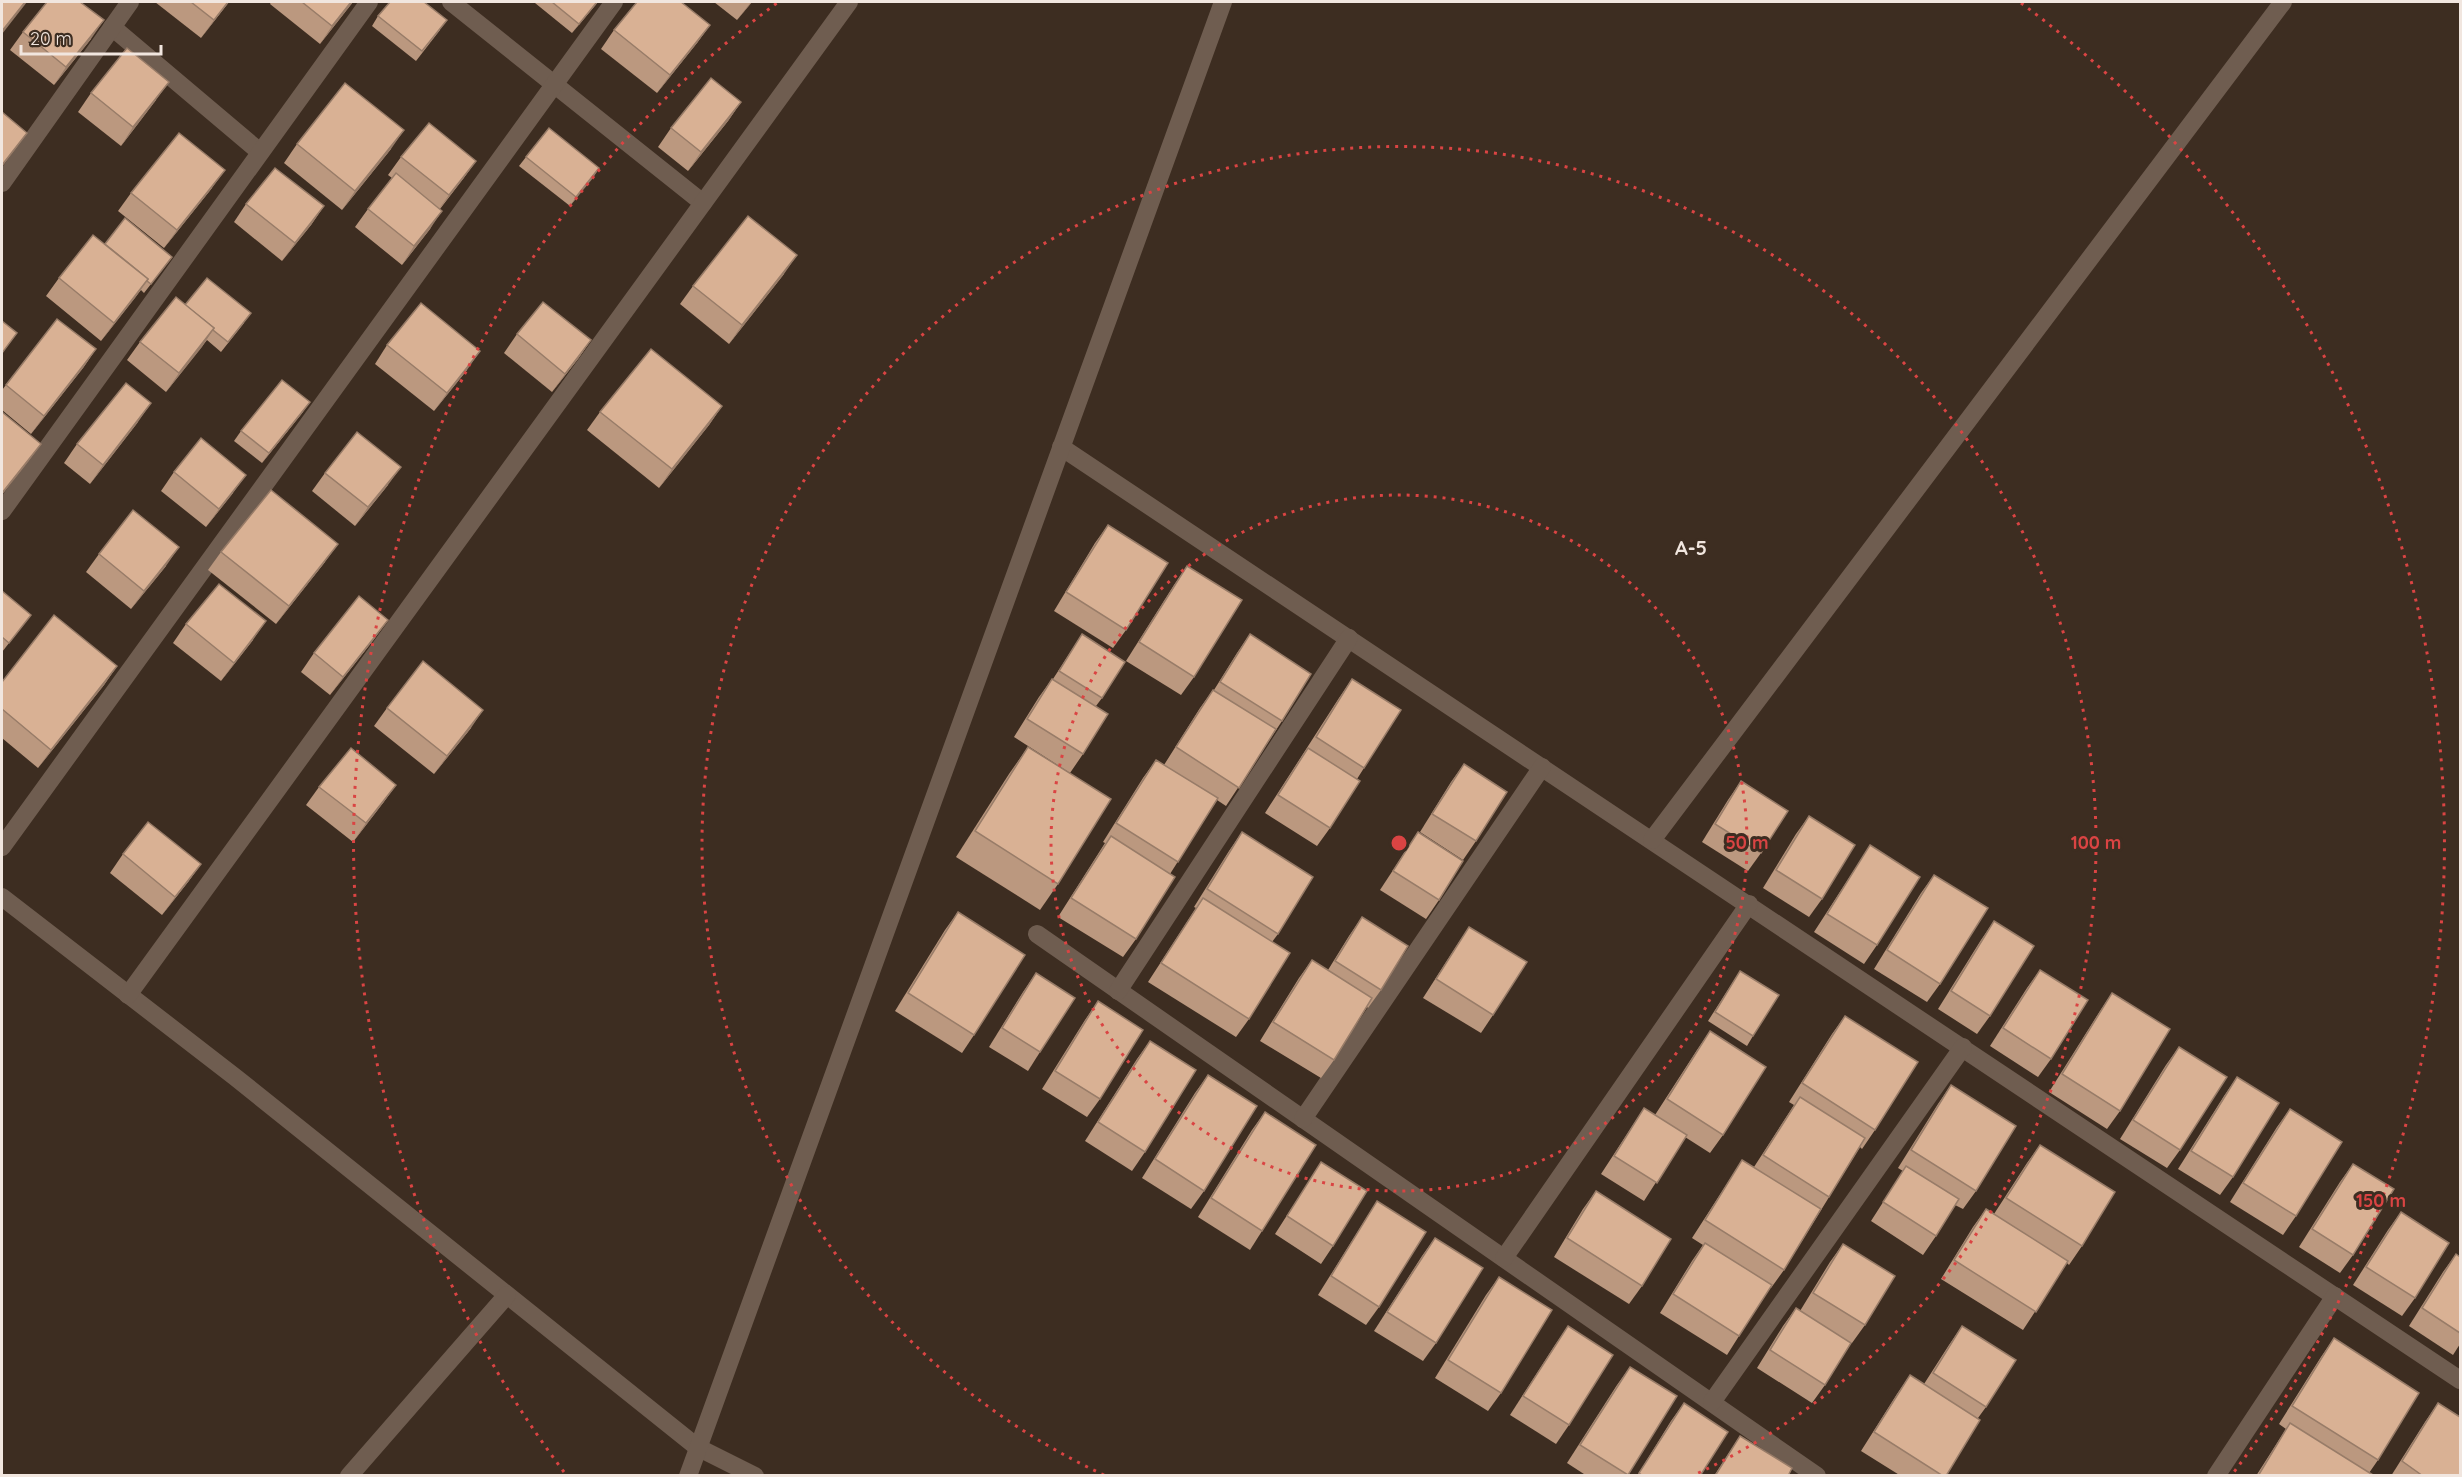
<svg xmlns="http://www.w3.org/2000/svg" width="2462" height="1477" font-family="Quicksand,sans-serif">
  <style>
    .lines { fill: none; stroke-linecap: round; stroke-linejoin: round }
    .minor { stroke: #6f5d50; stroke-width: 18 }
    .wall { fill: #bb987f }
    .shaded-wall { fill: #987c68 }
    .building { fill: #d9b194; stroke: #987c68; stroke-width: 1.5 }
    .ring { fill: none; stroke: #da4443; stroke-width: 3; stroke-dasharray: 3 6 }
    .labels { text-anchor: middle; stroke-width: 6; stroke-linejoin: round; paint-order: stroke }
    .neighbourhood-label { font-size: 20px; font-weight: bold; fill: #f1e6df; stroke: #3d2d21 }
    .centre { fill: #da4443; stroke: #3d2d21; stroke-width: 3 }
    .ring-label { font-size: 18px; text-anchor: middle; font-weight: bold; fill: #da4443; stroke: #3d2d21; stroke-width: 6; stroke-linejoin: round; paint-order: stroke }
  </style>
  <rect width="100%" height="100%" fill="#3d2d21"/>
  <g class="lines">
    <!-- minor -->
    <g class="minor">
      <polyline points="451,2 703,203"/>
      <polyline points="112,27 260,152"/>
      <polyline points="2,183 130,2"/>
      <polyline points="1061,447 2460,1380"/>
      <polyline points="2,511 369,2"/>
      <polyline points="1652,840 2283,2"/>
      <polyline points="2,847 614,2"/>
      <polyline points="2,897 235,1077 697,1447 755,1476"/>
      <polyline points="1037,934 1817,1476"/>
      <polyline points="1118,991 1349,638"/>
      <polyline points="128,995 849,2"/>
      <polyline points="1303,1119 1542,767"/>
      <polyline points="1504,1258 1749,904"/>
      <polyline points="1712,1402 1963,1047"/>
      <polyline points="349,1476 507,1295"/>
      <polyline points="688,1476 1223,2"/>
      <polyline points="2216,1476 2335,1296"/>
    </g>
  </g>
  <!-- wall -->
  <g class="wall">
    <polygon points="155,2 229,2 201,38"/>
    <polygon points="271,2 353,2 320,44 270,4"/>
    <polygon points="536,2 598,2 572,33 535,3"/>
    <polygon points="714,2 752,2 737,20"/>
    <polygon points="378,16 440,30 416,61 372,26"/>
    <polygon points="710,25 697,43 657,93 601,49 614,30"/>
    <polygon points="23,32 91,39 54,85 10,50"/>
    <polygon points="91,93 156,100 121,146 78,112"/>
    <polygon points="741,102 728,121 688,171 658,147 671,128"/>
    <polygon points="297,144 391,149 342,210 284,163"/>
    <polygon points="401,157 476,161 463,179 440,209 430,229 402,265 355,227 368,209 392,178 388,175"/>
    <polygon points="526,157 599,168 570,206 519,166"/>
    <polygon points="212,188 164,248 118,211 131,193"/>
    <polygon points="246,204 324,206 311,225 282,261 234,222"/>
    <polygon points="105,244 165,266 144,293 141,290 101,341 46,296 59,278"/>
    <polygon points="784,274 729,344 680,304 693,286"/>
    <polygon points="185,305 244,323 221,352 207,340 166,392 127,360 140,342"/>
    <polygon points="517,334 591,340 578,359 552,392 504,353"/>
    <polygon points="387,345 467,370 434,411 375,364"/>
    <polygon points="96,349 83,368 31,434 2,410 2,390 6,385"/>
    <polygon points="722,406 709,425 659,488 587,430 600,412"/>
    <polygon points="303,412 262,463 234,441 241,431"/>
    <polygon points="138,422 90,484 64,463 77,444"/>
    <polygon points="174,472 233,493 206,527 161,491"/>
    <polygon points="325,473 388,485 355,526 312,491"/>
    <polygon points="1108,525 1126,630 1113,648 1054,611 1095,543"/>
    <polygon points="221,552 325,562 276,624 208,570"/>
    <polygon points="99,554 166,566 131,609 86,572"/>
    <polygon points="1187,566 1194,677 1181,695 1126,661 1174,585"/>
    <polygon points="2,591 31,615 2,652"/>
    <polygon points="186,624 253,640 221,681 173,643"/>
    <polygon points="1082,634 1102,698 1096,706 1083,754 1070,773 1014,737 1039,697 1052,679 1053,679"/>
    <polygon points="1250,634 1282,721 1226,806 1217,800 1170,874 1136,939 1123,957 1058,917 1105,843 1103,842 1143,778 1156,760 1164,765 1200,708 1213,690 1214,690 1237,653"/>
    <polygon points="375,638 330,695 301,672 314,653"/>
    <polygon points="117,666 104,685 38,768 2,738 2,682"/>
    <polygon points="1352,679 1364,768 1357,779 1330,828 1317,846 1265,813 1339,698"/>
    <polygon points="387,708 471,728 434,774 374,726"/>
    <polygon points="1028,747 1058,884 1040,910 956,857 1009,774"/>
    <polygon points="1464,764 1476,841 1463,860 1420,832 1451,782"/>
    <polygon points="1741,781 1761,853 1748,871 1702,842 1728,800"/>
    <polygon points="396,785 383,803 353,842 306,805 319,787"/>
    <polygon points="1809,816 1822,899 1809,917 1763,888 1796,834"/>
    <polygon points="1242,832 1278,934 1272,942 1249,1019 1236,1037 1148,982 1196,908 1194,907 1229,851"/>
    <polygon points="1418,832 1439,900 1426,919 1380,890"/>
    <polygon points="1870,845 1877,945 1864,964 1814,932 1858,864"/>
    <polygon points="123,854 201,864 188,882 162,915 110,873"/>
    <polygon points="1934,875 1940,984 1927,1002 1874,969 1921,893"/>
    <polygon points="958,912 974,1035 962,1053 895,1011 945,930"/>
    <polygon points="1362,917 1381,990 1368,1008 1367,1007 1334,1060 1321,1078 1260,1041 1299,978 1312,960 1328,970 1349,936"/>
    <polygon points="1994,921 1990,1016 1977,1034 1938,1009 1981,940"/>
    <polygon points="1469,927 1493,1015 1481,1033 1423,998 1457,945"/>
    <polygon points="2040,970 2051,1059 2038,1077 1990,1046 2027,988"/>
    <polygon points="1740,971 1753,1036 1747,1046 1708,1021"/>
    <polygon points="1036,973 1040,1052 1028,1071 989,1047 1023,992"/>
    <polygon points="2112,993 2120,1111 2107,1129 2049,1092 2100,1011"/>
    <polygon points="1098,1001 1100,1099 1087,1117 1042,1089 1085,1020"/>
    <polygon points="1845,1016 1875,1130 1862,1149 1860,1147 1784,1270 1771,1288 1770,1288 1739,1336 1727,1355 1660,1313 1692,1261 1703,1245 1692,1238 1730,1179 1742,1160 1754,1167 1794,1105 1789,1102 1832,1034"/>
    <polygon points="1710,1031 1723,1135 1710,1153 1685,1137 1644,1201 1601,1174 1644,1108 1655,1115 1697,1050"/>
    <polygon points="1150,1041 1145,1152 1132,1171 1085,1141 1137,1059"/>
    <polygon points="2179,1047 2180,1150 2167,1168 2120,1139 2166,1065"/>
    <polygon points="1208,1075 1204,1191 1191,1209 1142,1178 1195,1093"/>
    <polygon points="2237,1077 2233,1177 2220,1195 2178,1169 2224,1096"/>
    <polygon points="1951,1085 1976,1191 1963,1209 1955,1205 1936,1236 1923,1255 1871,1221 1903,1171 1898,1168 1938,1104"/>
    <polygon points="2290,1109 2296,1216 2283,1235 2230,1202 2277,1127"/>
    <polygon points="1265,1112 1262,1231 1250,1250 1198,1217 1252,1130"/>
    <polygon points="2040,1145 2082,1246 2069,1265 2067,1263 2023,1330 1941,1279 1973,1227 1986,1209 1994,1214 2027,1163"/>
    <polygon points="1321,1162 1333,1246 1321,1264 1275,1234 1309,1181"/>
    <polygon points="2353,1164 2353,1255 2340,1273 2299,1247 2340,1182"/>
    <polygon points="1596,1191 1642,1286 1629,1304 1554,1257 1583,1209"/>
    <polygon points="1377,1201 1379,1307 1366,1325 1318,1295 1365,1220"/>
    <polygon points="2401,1212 2415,1298 2402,1316 2353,1285 2388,1230"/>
    <polygon points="1435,1238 1436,1343 1423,1361 1374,1331 1422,1256"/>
    <polygon points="1843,1244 1865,1325 1852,1343 1851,1343 1825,1385 1812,1403 1757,1368 1783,1326 1796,1308 1800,1311 1830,1262"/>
    <polygon points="2456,1254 2460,1257 2460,1344 2453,1355 2409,1326 2443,1272"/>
    <polygon points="1499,1277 1501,1393 1488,1411 1435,1378 1486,1295"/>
    <polygon points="1568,1326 1569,1425 1556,1444 1510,1415 1555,1345"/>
    <polygon points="1962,1326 1986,1407 1978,1418 1946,1476 1901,1476 1861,1451 1897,1394 1910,1375 1924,1384 1949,1345"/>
    <polygon points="2334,1338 2378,1460 2369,1473 2373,1476 2256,1476 2286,1429 2279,1424 2321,1357"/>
    <polygon points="1630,1367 1677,1396 1627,1476 1587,1476 1567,1463 1617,1385"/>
    <polygon points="1684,1403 1700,1476 1637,1476 1671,1421"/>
    <polygon points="2438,1403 2460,1476 2391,1476 2425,1422"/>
    <polygon points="1740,1436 1788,1476 1714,1476"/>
  </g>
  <!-- shaded-wall -->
  <g class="shaded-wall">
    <polygon points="25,2 27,2 2,34 2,31"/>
    <polygon points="228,2 229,2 201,38 214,20"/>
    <polygon points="351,2 353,2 320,44 332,26"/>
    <polygon points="597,2 598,2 572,33 579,24"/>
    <polygon points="751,2 752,2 737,20"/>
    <polygon points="104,20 91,39 54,85 66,67"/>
    <polygon points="710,25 697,43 657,93 670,75"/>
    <polygon points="169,82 156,100 121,146 133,127"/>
    <polygon points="741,102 728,121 688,171 701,152"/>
    <polygon points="404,130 391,149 342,210 355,191"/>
    <polygon points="27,133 14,151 2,167 2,165"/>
    <polygon points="476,161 463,179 436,213 449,195"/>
    <polygon points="599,168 593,178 570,206 576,197"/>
    <polygon points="225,170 212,188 164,248 177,230"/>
    <polygon points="324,206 311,225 282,261 295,243"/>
    <polygon points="442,211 430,229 402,265 414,246"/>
    <polygon points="797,255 784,274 729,344 742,325"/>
    <polygon points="148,279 135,298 101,341 114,323"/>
    <polygon points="214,328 202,347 166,392 179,373"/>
    <polygon points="591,340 578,359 552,392 565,374"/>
    <polygon points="96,349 83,368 31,434 44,416"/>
    <polygon points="480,351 467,370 434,411 447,393"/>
    <polygon points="310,402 303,412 262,463 269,453"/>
    <polygon points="151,403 138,422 90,484 103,465"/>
    <polygon points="722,406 709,425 659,488 672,469"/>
    <polygon points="41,444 28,462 2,495 2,493"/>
    <polygon points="401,467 388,485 355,526 368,507"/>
    <polygon points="246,475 233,493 206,527 219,509"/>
    <polygon points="338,544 325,562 276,624 289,606"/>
    <polygon points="179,547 166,566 131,609 144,591"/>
    <polygon points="388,620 375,638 330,695 343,677"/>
    <polygon points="266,621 253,640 221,681 234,663"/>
    <polygon points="117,666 104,685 38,768 51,750"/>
    <polygon points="483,710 471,728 434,774 447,756"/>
    <polygon points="396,785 383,803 353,842 366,823"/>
    <polygon points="201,864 188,882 162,915 175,897"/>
  </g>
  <!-- building -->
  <g class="building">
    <polygon points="2,2 25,2 2,31"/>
    <polygon points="47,2 80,2 104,20 66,67 23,32"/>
    <polygon points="191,2 228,2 214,20"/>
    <polygon points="302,2 351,2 332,26"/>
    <polygon points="390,2 424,2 447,20 422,51 378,16"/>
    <polygon points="552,2 597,2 579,24"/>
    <polygon points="637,2 681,2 710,25 670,75 614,30"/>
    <polygon points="127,48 169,82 133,127 91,93"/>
    <polygon points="711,78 741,102 701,152 671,128"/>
    <polygon points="345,83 404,130 355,191 297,144"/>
    <polygon points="2,112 27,133 2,165"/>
    <polygon points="429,123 476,161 449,195 401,157"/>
    <polygon points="549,128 599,168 576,197 526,157"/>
    <polygon points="179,133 225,170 177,230 131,193"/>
    <polygon points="275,168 324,206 295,243 246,204"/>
    <polygon points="396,173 442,211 414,246 368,209"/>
    <polygon points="748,216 797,255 742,325 693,286"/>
    <polygon points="125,218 172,257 151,284 147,281 148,279 105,244"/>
    <polygon points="93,235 148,279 114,323 59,278"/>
    <polygon points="207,278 251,313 228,342 213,330 214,328 185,305"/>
    <polygon points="176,297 214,328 179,373 140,342"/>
    <polygon points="543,302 591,340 565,374 517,334"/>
    <polygon points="421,303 480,351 447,393 387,345"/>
    <polygon points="57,319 96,349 44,416 6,385"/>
    <polygon points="2,321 17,333 2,353"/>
    <polygon points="651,349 722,406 672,469 600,412"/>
    <polygon points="282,380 310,402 269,453 241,431"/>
    <polygon points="126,383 151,403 103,465 77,444"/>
    <polygon points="2,412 41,444 2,493"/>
    <polygon points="357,432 401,467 368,507 325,473"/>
    <polygon points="201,438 246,475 219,509 174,472"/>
    <polygon points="271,490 338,544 289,606 221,552"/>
    <polygon points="133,510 179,547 144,591 99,554"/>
    <polygon points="1108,525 1168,563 1126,630 1066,592"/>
    <polygon points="1187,566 1242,600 1194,677 1139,642"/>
    <polygon points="219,584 266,621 234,663 186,624"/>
    <polygon points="2,591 31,615 9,643 2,637"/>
    <polygon points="359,596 388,620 343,677 314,653"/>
    <polygon points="54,615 117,666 51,750 2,709 2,682"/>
    <polygon points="1082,634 1125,662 1102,698 1059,671"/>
    <polygon points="1250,634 1311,674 1282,721 1220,682"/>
    <polygon points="423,661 483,710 447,756 387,708"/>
    <polygon points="1052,679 1108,714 1083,754 1027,719"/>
    <polygon points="1352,679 1401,710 1364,768 1316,737"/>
    <polygon points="1213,690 1276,729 1239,788 1176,747"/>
    <polygon points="1028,747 1111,799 1058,884 975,831"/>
    <polygon points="351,748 396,785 366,823 319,787"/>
    <polygon points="1308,748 1360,781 1330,828 1278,795"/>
    <polygon points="1156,760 1218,798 1178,862 1116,823"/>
    <polygon points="1464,764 1507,792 1476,841 1432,814"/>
    <polygon points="1741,781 1788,811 1761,853 1715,824"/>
    <polygon points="1809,816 1855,845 1822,899 1776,870"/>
    <polygon points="148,822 201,864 175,897 123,854"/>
    <polygon points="1242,832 1313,877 1278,934 1207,889"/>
    <polygon points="1418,832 1463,861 1439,900 1393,871"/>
    <polygon points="1111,836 1175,877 1136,939 1071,898"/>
    <polygon points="1870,845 1920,877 1877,945 1827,914"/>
    <polygon points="1934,875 1988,908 1940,984 1887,950"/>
    <polygon points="1203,898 1290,953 1249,1019 1161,963"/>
    <polygon points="958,912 1025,955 974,1035 908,993"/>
    <polygon points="1362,917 1408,946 1381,990 1335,961"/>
    <polygon points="1994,921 2034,946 1990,1016 1951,991"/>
    <polygon points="1469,927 1527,962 1493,1015 1436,979"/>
    <polygon points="1312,960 1372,998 1334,1060 1273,1022"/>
    <polygon points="2040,970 2088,1000 2051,1059 2003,1028"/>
    <polygon points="1740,971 1779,995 1753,1036 1715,1012"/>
    <polygon points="1036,973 1075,998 1040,1052 1002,1028"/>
    <polygon points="2112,993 2170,1029 2120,1111 2062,1074"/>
    <polygon points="1098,1001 1143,1030 1100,1099 1055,1071"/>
    <polygon points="1845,1016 1918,1062 1875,1130 1802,1083"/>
    <polygon points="1710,1031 1766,1067 1723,1135 1667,1099"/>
    <polygon points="1150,1041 1196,1070 1145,1152 1098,1122"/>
    <polygon points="2179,1047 2227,1077 2180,1150 2133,1120"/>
    <polygon points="1208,1075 1257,1106 1204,1191 1155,1159"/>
    <polygon points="2237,1077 2279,1103 2233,1177 2191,1151"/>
    <polygon points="1951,1085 2016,1126 1976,1191 1911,1150"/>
    <polygon points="1800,1097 1865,1138 1829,1197 1763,1155"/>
    <polygon points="1644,1108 1687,1135 1657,1183 1614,1156"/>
    <polygon points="2290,1109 2342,1142 2296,1216 2243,1183"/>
    <polygon points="1265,1112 1316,1145 1262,1231 1211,1198"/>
    <polygon points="2040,1145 2115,1192 2082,1246 2006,1198"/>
    <polygon points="1742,1160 1821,1209 1784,1270 1705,1220"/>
    <polygon points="1321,1162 1367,1191 1333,1246 1287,1216"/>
    <polygon points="2353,1164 2394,1189 2353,1255 2312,1229"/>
    <polygon points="1906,1166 1959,1199 1936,1236 1883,1202"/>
    <polygon points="1596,1191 1671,1239 1642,1286 1567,1238"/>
    <polygon points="1377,1201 1426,1232 1379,1307 1331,1276"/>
    <polygon points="1986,1209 2068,1261 2036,1312 1954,1260"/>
    <polygon points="2401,1212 2449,1243 2415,1298 2366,1267"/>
    <polygon points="1435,1238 1483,1268 1436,1343 1387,1312"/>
    <polygon points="1705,1243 1772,1285 1739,1336 1673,1294"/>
    <polygon points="1843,1244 1895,1276 1865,1325 1813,1293"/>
    <polygon points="2456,1254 2460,1257 2460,1333 2422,1308"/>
    <polygon points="1499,1277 1552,1310 1501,1393 1448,1360"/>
    <polygon points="1796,1308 1851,1343 1825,1385 1770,1350"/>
    <polygon points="1568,1326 1613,1355 1569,1425 1523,1396"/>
    <polygon points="1962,1326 2016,1360 1986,1407 1933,1373"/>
    <polygon points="2334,1338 2419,1393 2378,1460 2292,1406"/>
    <polygon points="1630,1367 1677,1396 1628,1475 1580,1445"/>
    <polygon points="1910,1375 1980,1420 1946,1476 1943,1476 1874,1432"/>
    <polygon points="1684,1403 1728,1432 1700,1476 1643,1476 1639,1473"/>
    <polygon points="2438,1403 2460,1417 2460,1476 2423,1476 2402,1461"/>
    <polygon points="2290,1423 2373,1475 2373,1476 2258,1476"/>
    <polygon points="1740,1436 1792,1468 1788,1476 1715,1476"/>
  </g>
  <!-- distance rings -->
  <g class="ring">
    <circle cx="1399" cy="843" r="348"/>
    <path d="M1104 1475A697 697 0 1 1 1694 1475"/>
    <path d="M564 1472A1045 1045 0 0 1 777 3M2021 3A1045 1045 0 0 1 2234 1472"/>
  </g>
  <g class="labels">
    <!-- neighbourhood labels -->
    <g class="neighbourhood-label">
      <text x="1691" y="555">A-5</text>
    </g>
  </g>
  <circle cx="1399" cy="843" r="9" class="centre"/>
  <g class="ring-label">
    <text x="1747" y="849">50 m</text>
    <text x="2096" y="849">100 m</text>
    <text x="2381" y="1207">150 m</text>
  </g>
  <!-- border -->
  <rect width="2462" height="1477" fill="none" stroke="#f1e6df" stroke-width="6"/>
  <!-- scale -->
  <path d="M21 45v9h140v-9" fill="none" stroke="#f1e6df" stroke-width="3"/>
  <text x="30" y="45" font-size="18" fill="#f1e6df" stroke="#3d2d21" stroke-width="4.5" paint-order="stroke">20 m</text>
</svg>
